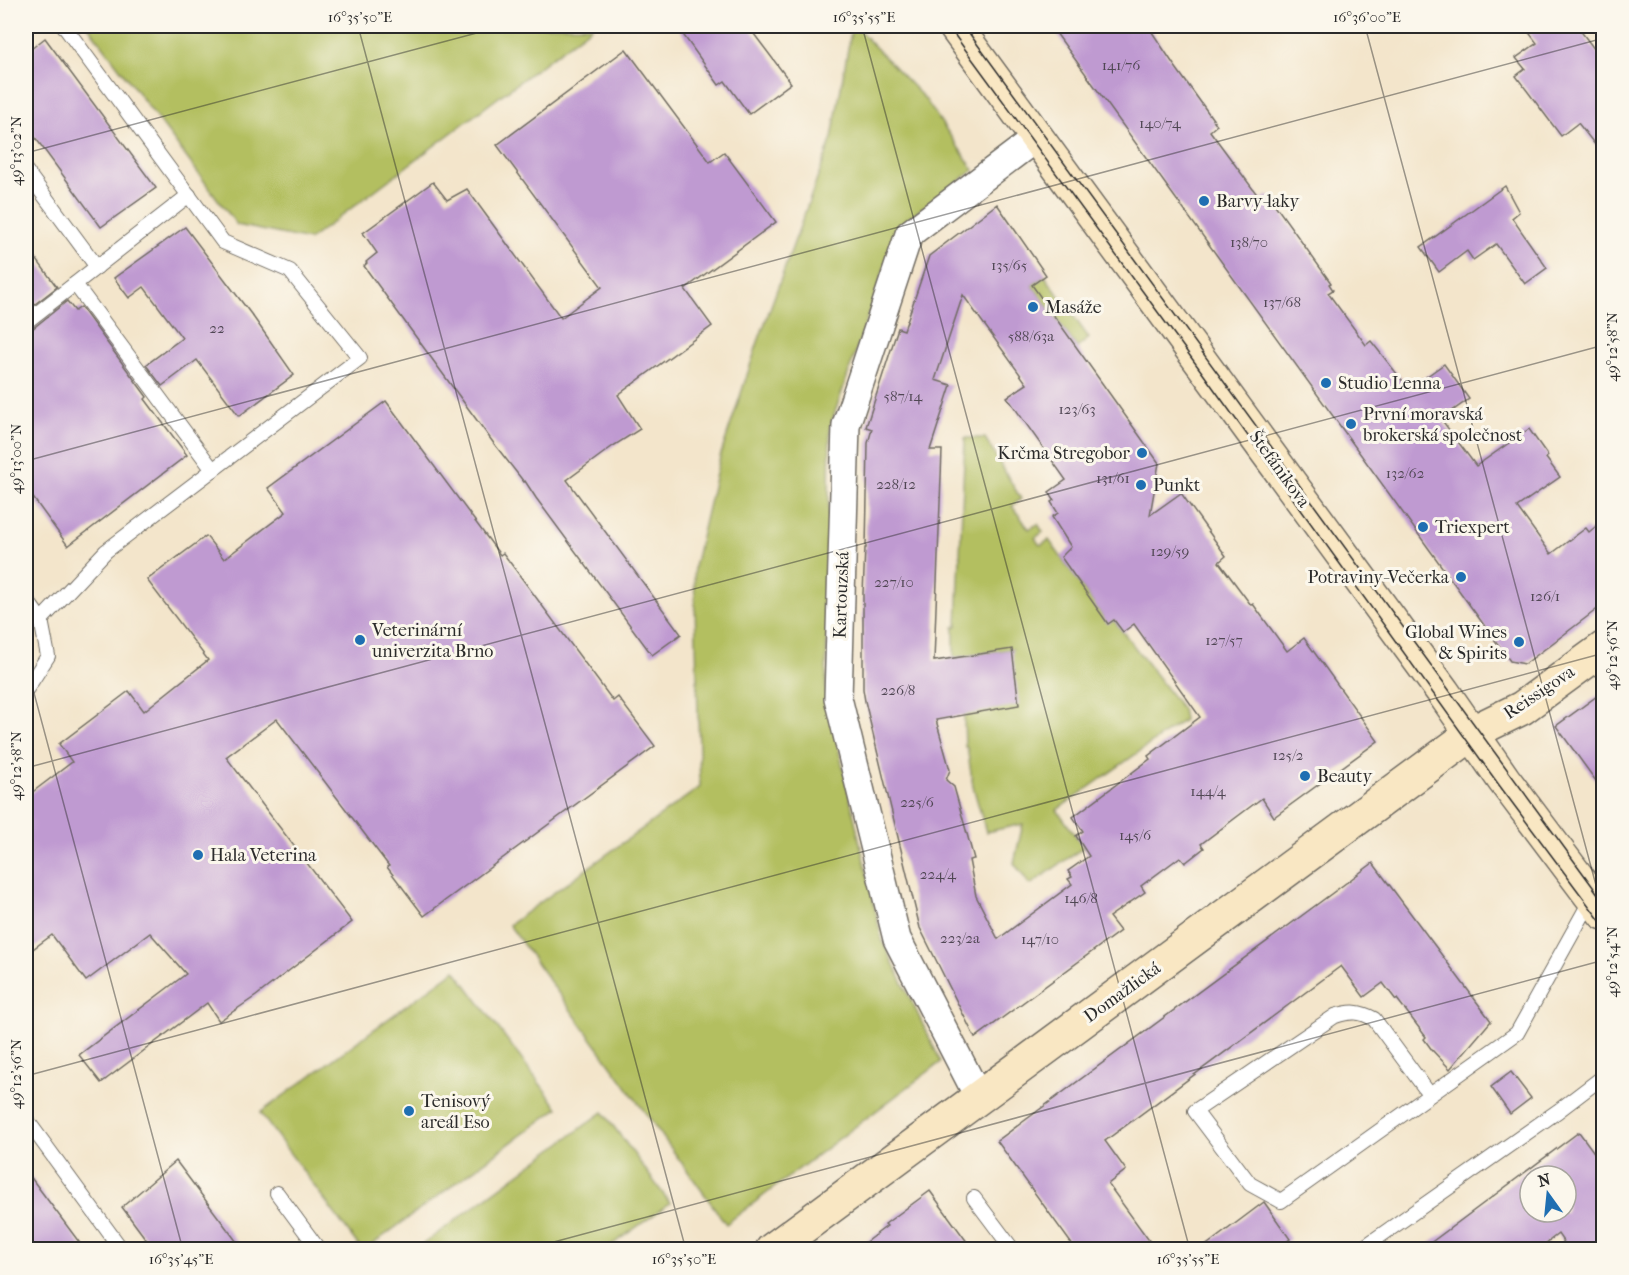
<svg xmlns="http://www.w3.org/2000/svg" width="1629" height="1275" font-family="'IM FELL French Canon',serif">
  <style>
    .green { fill: #b3bf61; stroke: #6f7546; stroke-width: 1.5 }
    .building { fill: #bf9ad1; fill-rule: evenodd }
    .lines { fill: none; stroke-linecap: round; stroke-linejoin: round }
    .lane-casing { stroke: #716c63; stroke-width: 16 }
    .street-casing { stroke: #716c63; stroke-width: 30 }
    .secondary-casing { stroke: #716c63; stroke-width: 36 }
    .lane { stroke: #fff; stroke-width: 14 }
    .street { stroke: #fff; stroke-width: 27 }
    .secondary { stroke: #f9e7c3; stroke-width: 33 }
    .tram { stroke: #2b2b2b; stroke-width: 1.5 }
    .ticks { fill: none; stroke: #2b2b2b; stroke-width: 1.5; stroke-opacity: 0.45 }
    .poi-dot { fill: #1f6fb2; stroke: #fbf7ec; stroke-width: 2 }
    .labels { text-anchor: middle; stroke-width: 6; stroke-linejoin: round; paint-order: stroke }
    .number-label { font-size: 15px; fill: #504754 }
    .poi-label { font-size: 18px; fill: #2b2b2b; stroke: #fbf7ec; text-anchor: start }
    .street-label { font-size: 18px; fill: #2b2b2b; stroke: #fbf7ec }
    .neatline { fill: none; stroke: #2b2b2b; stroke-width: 2 }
    .ticks-label { font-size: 15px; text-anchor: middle; fill: #2b2b2b }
  </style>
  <rect width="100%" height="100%" fill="#fbf7ec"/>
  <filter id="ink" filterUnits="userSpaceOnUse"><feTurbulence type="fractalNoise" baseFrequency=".0167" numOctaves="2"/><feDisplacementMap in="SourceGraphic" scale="12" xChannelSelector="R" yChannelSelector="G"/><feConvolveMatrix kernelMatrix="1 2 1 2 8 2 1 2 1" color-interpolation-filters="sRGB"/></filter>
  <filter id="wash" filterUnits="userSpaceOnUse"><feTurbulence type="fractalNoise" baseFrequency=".008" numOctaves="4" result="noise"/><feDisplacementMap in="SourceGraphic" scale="24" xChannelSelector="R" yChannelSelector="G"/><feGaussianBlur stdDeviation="1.35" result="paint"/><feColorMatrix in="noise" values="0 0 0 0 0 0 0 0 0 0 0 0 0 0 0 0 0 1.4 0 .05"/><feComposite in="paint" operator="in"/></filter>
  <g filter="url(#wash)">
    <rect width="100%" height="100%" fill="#f3e5cb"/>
    <!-- green -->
    <g class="green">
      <polygon points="88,26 591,26 592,27 309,240 237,225"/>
      <polygon points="852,26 855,26 925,99 974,170 899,225 830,427 826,693 882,940 941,1062 726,1224 509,925 700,787 694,567 720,457 758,342 832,138"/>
      <polygon points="1045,276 1089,338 1077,348 1032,285"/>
      <polygon points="965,438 985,438 1021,499 1012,506 1029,529 1038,524 1043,532 1035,538 1039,544 1041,545 1049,540 1108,623 1114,620 1182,709 1184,720 1057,810 1084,847 1030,885 1014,863 1023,824 986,832 973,786 967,747 965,747 964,715 1012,649 954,658 954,627 957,626"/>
      <polygon points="455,970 558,1108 366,1249 361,1249 260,1113"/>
      <polygon points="603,1112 670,1203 606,1249 421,1249 419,1247"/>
    </g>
    <g id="blocks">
      <!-- building -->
      <g class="building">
        <polygon points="677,26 748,26 791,83 749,114 725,81 719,85"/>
        <polygon points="1051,26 1148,26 1174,65 1217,125 1210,131 1261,200 1268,195 1331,283 1329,284 1333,290 1328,293 1366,345 1371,341 1409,389 1444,364 1469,399 1441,419 1476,466 1529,429 1548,456 1546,458 1560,477 1517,507 1551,554 1586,528 1589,532 1604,520 1604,604 1525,664 1510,661"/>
        <polygon points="1524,26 1577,26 1604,62 1604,156 1578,123 1561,136 1516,76 1525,69 1516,58 1537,43"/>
        <polygon points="45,38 156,188 101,227 26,125 26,53"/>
        <polygon points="626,49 710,162 724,152 776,222 685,289 712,326 618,395 640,429 613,446 567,480 681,634 652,655 536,498 525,481 524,482 495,445 364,266 367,263 366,262 377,253 363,233 433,182 447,200 467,189 561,318 602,287 497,145"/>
        <polygon points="1505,186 1519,212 1512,218 1547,268 1525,284 1496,244 1473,260 1467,251 1439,272 1421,247"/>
        <path d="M 997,204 L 1046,275 L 1032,285 L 1159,463 L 1150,515 L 1181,493 L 1226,556 L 1219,562 L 1251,605 L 1253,604 L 1287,651 L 1304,638 L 1378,741 L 1274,817 L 1262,798 L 1201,844 L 1204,848 L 1185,863 L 1180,857 L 1141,886 L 1145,892 L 1109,917 L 1120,931 L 975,1038 L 920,928 L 865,701 L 863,689 L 863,593 L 865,548 L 866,548 L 868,443 L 872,429 L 866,427 L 898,328 L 904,330 L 929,256 ZM 963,295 L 1027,384 L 1007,397 L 1066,480 L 1049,492 L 1054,500 L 1051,502 L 1058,513 L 1052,517 L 1071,547 L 1061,557 L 1108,624 L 1114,620 L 1123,632 L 1134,624 L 1200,717 L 1148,756 L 1150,759 L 1073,817 L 1083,831 L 1076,836 L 1089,856 L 1068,871 L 1072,877 L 1068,879 L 1072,884 L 998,939 L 976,896 L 969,860 L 974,859 L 954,787 L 946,780 L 950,770 L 936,720 L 1019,705 L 1012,649 L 934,661 L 942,450 L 930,450 L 951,385 L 935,380 Z"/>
        <polygon points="185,227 254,318 294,375 239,416 197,360 162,386 146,365 182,338 144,287 129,298 114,278"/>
        <polygon points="26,245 57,287 26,311"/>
        <polygon points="67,301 75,311 81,307 147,397 145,399 187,455 68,546 26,488 26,331 32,329"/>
        <polygon points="386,401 500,555 503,553 613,701 618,697 655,746 424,916 387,867 389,866 277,719 226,757 352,922 256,996 219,1021 207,1003 101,1083 79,1055 186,974 150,933 86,981 52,935 26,954 26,797 72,762 59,744 129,691 144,711 208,660 147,580 206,536 224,559 286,512 268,488"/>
        <polygon points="1604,691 1604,792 1556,726"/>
        <polygon points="1373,863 1491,1021 1450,1069 1432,1050 1424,1039 1426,1037 1397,999 1396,1000 1383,983 1364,997 1341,966 1105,1141 1126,1170 1108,1184 1156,1250 1076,1250 997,1141"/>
        <polygon points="1511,1072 1531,1098 1510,1114 1491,1087"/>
        <path d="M 1579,1132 L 1604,1166 L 1604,1250 L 1569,1250 L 1558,1234 L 1537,1250 L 1421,1250 ZM 1530,1176 L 1566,1176 L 1566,1212 L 1530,1212 Z"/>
        <polygon points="176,1161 243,1250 154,1250 122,1207"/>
        <polygon points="26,1171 85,1250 26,1250"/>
        <polygon points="930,1191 973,1250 855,1250 887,1226 885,1224"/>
        <polygon points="1264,1202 1290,1239 1276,1250 1200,1250"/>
      </g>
    </g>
  </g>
  <g filter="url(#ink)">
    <use href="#blocks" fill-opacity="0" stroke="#716c63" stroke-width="1.5"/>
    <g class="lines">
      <defs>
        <g id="lane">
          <polyline points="26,171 97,267"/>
          <polyline points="75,284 213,470"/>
          <polyline points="26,322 189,195"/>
          <polyline points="26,599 41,620 106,551 360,358 290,271 223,242 64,26"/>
          <polyline points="26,690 48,656 41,620"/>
          <path d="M 1430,1095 L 1374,1019 C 1360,1011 1351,1011 1335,1016 L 1195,1111 L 1250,1184 L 1281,1201 L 1517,1033 L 1592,898"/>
          <polyline points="26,1119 122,1250"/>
          <polyline points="277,1193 319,1250"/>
          <polyline points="974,1198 1013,1250"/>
          <polyline points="1360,1250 1558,1111 1604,1076"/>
        </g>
        <polyline id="street" points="979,1098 897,939 838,698 846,425 909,234 1036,138"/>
        <g id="secondary">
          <polyline points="955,26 1443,692 1504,780 1604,913"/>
          <polyline points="772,1250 1477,730 1522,708 1604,648"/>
        </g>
      </defs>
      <!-- lane casing -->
      <use href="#lane" class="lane-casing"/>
      <!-- street casing -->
      <use href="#street" class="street-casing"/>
      <!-- secondary casing -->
      <use href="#secondary" class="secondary-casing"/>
      <!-- lane -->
      <use href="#lane" class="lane"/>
      <!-- street -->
      <use href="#street" class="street"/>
      <!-- secondary -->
      <use href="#secondary" class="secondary"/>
      <!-- tram -->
      <g class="tram">
        <polyline points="948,26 1204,375 1499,785 1604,926"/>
        <polyline points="964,26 1604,902"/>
      </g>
    </g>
  </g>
  <!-- ticks -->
  <path class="ticks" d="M 358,26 L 686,1250M 862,26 L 1190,1250M 1365,26 L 1604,915M 26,153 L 503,26M 26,461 L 1604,38M 26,663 L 183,1250M 26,768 L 1604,345M 26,1076 L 1604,653M 524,1250 L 1604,960"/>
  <!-- markers -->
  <g class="poi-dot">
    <circle cx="1204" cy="201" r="6"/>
    <circle cx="1033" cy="307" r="6"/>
    <circle cx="1326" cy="383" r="6"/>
    <circle cx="1351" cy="424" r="6"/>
    <circle cx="1142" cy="453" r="6"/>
    <circle cx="1141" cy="485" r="6"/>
    <circle cx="1423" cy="527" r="6"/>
    <circle cx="1461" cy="577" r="6"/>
    <circle cx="360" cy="640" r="6"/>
    <circle cx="1519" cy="642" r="6"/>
    <circle cx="1305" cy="776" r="6"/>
    <circle cx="198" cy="855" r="6"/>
    <circle cx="409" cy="1111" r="6"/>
  </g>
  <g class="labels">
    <!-- number labels -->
    <g class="number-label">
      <text x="1121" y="70">141/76</text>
      <text x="1160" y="128">140/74</text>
      <text x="1249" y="247">138/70</text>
      <text x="1009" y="270">135/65</text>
      <text x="1282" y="307">137/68</text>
      <text x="217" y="333">22</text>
      <text x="1031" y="341">588/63a</text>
      <text x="903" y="401">587/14</text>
      <text x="1077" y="414">123/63</text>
      <text x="1405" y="478">132/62</text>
      <text x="1113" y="483">131/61</text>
      <text x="896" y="489">228/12</text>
      <text x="1170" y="556">129/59</text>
      <text x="894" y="587">227/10</text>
      <text x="1545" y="601">126/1</text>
      <text x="1224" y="645">127/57</text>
      <text x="898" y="695">226/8</text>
      <text x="1288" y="760">125/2</text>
      <text x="1208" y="796">144/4</text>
      <text x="917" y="807">225/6</text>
      <text x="1135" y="840">145/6</text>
      <text x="938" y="879">224/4</text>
      <text x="1081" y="903">146/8</text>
      <text x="960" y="943">223/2a</text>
      <text x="1040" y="944">147/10</text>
    </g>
    <!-- poi labels -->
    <g class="poi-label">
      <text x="1216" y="207">Barvy-laky</text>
      <text x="1045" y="313">Masáže</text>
      <text x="1338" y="389">Studio Lenna</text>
      <text x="1363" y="420">První moravská<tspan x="1363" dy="21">brokerská společnost</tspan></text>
      <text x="1130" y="459" text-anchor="end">Krčma Stregobor</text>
      <text x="1153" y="491">Punkt</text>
      <text x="1435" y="533">Triexpert</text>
      <text x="1449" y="583" text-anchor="end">Potraviny-Večerka</text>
      <text x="372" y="636">Veterinární<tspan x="372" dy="21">univerzita Brno</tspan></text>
      <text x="1507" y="638" text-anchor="end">Global Wines<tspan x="1507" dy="21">&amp; Spirits</tspan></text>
      <text x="1317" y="782">Beauty</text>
      <text x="210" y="861">Hala Veterina</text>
      <text x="421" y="1107">Tenisový<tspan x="421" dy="21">areál Eso</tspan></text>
    </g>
    <!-- street labels -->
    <g class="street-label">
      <text transform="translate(1280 469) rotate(54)" y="6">Štefánikova</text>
      <text transform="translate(841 595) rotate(-88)" y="6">Kartouzská</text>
      <text transform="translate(1539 692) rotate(-34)" y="6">Reissigova</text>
      <text transform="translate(1122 992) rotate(-36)" y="6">Domažlická</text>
    </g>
  </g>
  <!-- margin -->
  <rect width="1629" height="1275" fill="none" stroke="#fbf7ec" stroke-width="66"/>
  <!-- north arrow -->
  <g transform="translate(1548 1194) rotate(345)"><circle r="28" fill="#fbf7ec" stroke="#a8a59f" stroke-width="1.5"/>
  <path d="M0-4.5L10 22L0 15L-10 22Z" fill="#1f6fb2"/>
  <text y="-9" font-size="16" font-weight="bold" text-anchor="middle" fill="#2b2b2b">N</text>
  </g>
  <rect x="33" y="33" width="1563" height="1209" class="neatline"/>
  <g class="ticks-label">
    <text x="360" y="22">16°35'50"E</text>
    <text x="864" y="22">16°35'55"E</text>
    <text x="1367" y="22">16°36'00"E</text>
    <text transform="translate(16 151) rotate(-90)" y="5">49°13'02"N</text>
    <text transform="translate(1612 347) rotate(-90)" y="5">49°12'58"N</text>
    <text transform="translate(16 459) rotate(-90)" y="5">49°13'00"N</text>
    <text transform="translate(1612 655) rotate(-90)" y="5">49°12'56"N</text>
    <text transform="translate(16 766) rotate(-90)" y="5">49°12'58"N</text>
    <text transform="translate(1612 962) rotate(-90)" y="5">49°12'54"N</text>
    <text transform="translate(16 1074) rotate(-90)" y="5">49°12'56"N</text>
    <text x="181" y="1264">16°35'45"E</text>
    <text x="684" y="1264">16°35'50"E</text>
    <text x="1188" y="1264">16°35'55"E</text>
  </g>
</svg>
